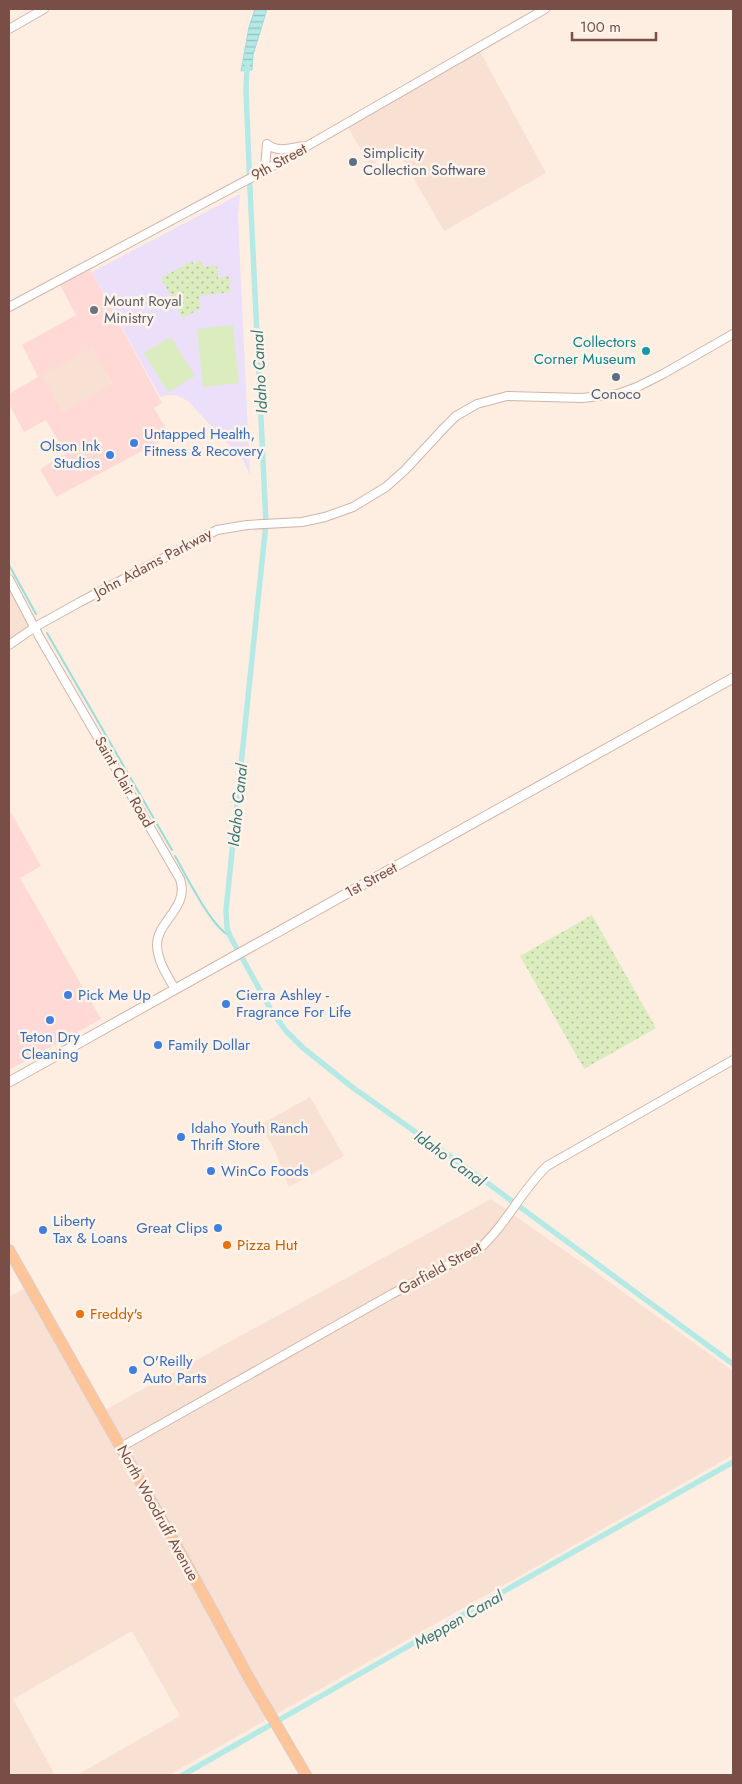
<svg xmlns="http://www.w3.org/2000/svg" width="742" height="1784" font-family="Jost,sans-serif">
  <style>
    .residential { fill: #f8e0d3 }
    .commercial { fill: #ffd9d5; fill-rule: evenodd }
    .education { fill: #ebdffa }
    .grass { fill: url(#grass-dots) }
    .pitch { fill: #dbedbf }
    .water { fill: url(#water-rules); stroke: #9adcd9 }
    .lines { fill: none; stroke-linecap: round; stroke-linejoin: round }
    .stream { stroke: #9adcd9; stroke-width: 2 }
    .canal { stroke: #b5e9e6; stroke-width: 5.5 }
    .tertiary-casing { stroke: #d2b5aa; stroke-width: 10 }
    .secondary-casing { stroke: #d6b3a7; stroke-width: 11 }
    .primary-casing { stroke: #d9cdcb; stroke-width: 12 }
    .tertiary { stroke: #fff; stroke-width: 8 }
    .secondary { stroke: #fff; stroke-width: 9 }
    .primary { stroke: #ffc498; stroke-width: 10 }
    .service-dot { fill: #5c6f8a; stroke: #fff3ea; stroke-width: 2 }
    .worship-dot { fill: #6b7280; stroke: #fff3ea; stroke-width: 2 }
    .culture-dot { fill: #0f9aa8; stroke: #fff3ea; stroke-width: 2 }
    .shop-dot { fill: #3f7fe0; stroke: #fff3ea; stroke-width: 2 }
    .food-dot { fill: #e8710a; stroke: #fff3ea; stroke-width: 2 }
    .labels { text-anchor: middle; stroke-width: 5; stroke-linejoin: round; paint-order: stroke }
    .service-label { font-size: 15px; fill: #4e5e75; stroke: #fff3ea; text-anchor: start }
    .street-label { font-size: 15px; fill: #784e46; stroke: #fff3ea }
    .worship-label { font-size: 15px; fill: #5b616d; stroke: #fff3ea; text-anchor: start }
    .culture-label { font-size: 15px; fill: #0d838f; stroke: #fff3ea; text-anchor: end }
    .shop-label { font-size: 15px; fill: #366cbe; stroke: #fff3ea; text-anchor: start }
    .food-label { font-size: 15px; fill: #c56008; stroke: #fff3ea; text-anchor: start }
    .water-label { font-size: 16px; font-style: italic; fill: #367775; stroke: #fff3ea }
  </style>
  <defs>
    <pattern id="grass-dots" width="8" height="8" patternUnits="userSpaceOnUse" patternTransform="scale(1.25)"><rect width="8" height="8" fill="#dbedbf"/><path d="M2 2h.1M6 6h.1" fill="none" stroke="#b6c29d" stroke-width="1.8" stroke-linecap="round"/></pattern>
    <pattern id="water-rules" width="6" height="5" patternUnits="userSpaceOnUse" patternTransform="scale(1.25)"><rect width="6" height="5" fill="#b5e9e6"/><path d="M0 2.5h6" fill="none" stroke="#98bfbc"/></pattern>
  </defs>
  <rect width="100%" height="100%" fill="#feeee2"/>
  <!-- residential -->
  <g class="residential">
    <polygon points="478,48 546,173 444,231 397,149 370,165 346,124"/>
    <polygon points="92,347 112,385 63,412 42,375"/>
    <polygon points="9,580 35,627 9,645"/>
    <polygon points="310,1097 344,1156 289,1187 275,1151 260,1125"/>
    <polygon points="491,1199 591,1269 733,1371 733,1455 169,1775 77,1775 180,1716 132,1631 13,1699 55,1775 9,1775 9,1297 29,1286 101,1412"/>
  </g>
  <!-- commercial -->
  <g class="commercial">
    <path d="M 88,265 L 162,403 L 154,408 L 170,436 L 56,497 L 40,469 L 66,454 L 46,420 L 24,432 L 9,404 L 9,394 L 38,377 L 22,345 L 76,315 L 58,281 ZM 92,348 L 112,384 L 63,412 L 42,375 Z"/>
    <polygon points="9,809 41,866 20,878 101,1019 9,1070"/>
  </g>
  <!-- education -->
  <polygon class="education" points="238,195 240,195 238,216 250,475 243,460 188,401 176,395 168,395 160,397 92,272"/>
  <!-- grass -->
  <g class="grass">
    <polygon points="200,260 204,267 217,265 218,278 229,276 231,292 199,296 201,308 183,318 161,278 192,261 194,264"/>
    <polygon points="592,915 656,1028 584,1069 520,956"/>
  </g>
  <!-- pitch -->
  <g class="pitch">
    <polygon points="233,325 239,383 203,387 197,329"/>
    <polygon points="171,337 195,376 168,392 144,353"/>
  </g>
  <!-- water -->
  <polygon class="water" points="255,9 267,9 253,55 252,70 241,71 249,27"/>
  <g class="lines">
    <!-- stream -->
    <g class="stream">
      <polyline points="9,565 36,614"/>
      <polyline points="47,633 172,850"/>
      <path d="M 175,856 C 186,875 211,927 230,936"/>
    </g>
    <!-- canal -->
    <g class="canal">
      <polyline points="247,65 246,91 250,189 266,523 226,910 227,928 230,936 271,1010 286,1031 302,1047 352,1087 482,1179 733,1364"/>
      <polyline points="183,1775 522,1581 733,1462"/>
    </g>
    <defs>
      <g id="tertiary">
        <polyline points="9,29 44,9"/>
        <path d="M 262,172 L 265,168 L 267,144 C 277,153 291,148 303,146"/>
        <polyline points="9,307 262,172 545,9"/>
        <path d="M 9,579 L 40,638 L 180,879 C 190,908 156,921 157,946 C 158,962 167,975 175,989"/>
        <polyline points="9,645 35,627 80,602 217,530 247,525 302,522 325,517 353,507 386,487 405,470 444,428 456,416 477,404 507,396 582,398 618,394 637,387 663,374 733,334"/>
        <path d="M 121,1447 L 392,1294 L 479,1249 C 506,1225 521,1191 547,1166 L 733,1060"/>
      </g>
      <polyline id="secondary" points="9,1082 733,678"/>
      <polyline id="primary" points="9,1250 189,1568 249,1678 306,1775"/>
    </defs>
    <!-- tertiary casing -->
    <use href="#tertiary" class="tertiary-casing"/>
    <!-- secondary casing -->
    <use href="#secondary" class="secondary-casing"/>
    <!-- primary casing -->
    <use href="#primary" class="primary-casing"/>
    <!-- tertiary -->
    <use href="#tertiary" class="tertiary"/>
    <!-- secondary -->
    <use href="#secondary" class="secondary"/>
    <!-- primary -->
    <use href="#primary" class="primary"/>
  </g>
  <!-- markers -->
  <g class="service-dot">
    <circle cx="353" cy="162" r="5"/>
    <circle cx="616" cy="377" r="5"/>
  </g>
  <circle class="worship-dot" cx="94" cy="310" r="5"/>
  <circle class="culture-dot" cx="646" cy="351" r="5"/>
  <g class="shop-dot">
    <circle cx="134" cy="443" r="5"/>
    <circle cx="110" cy="455" r="5"/>
    <circle cx="68" cy="995" r="5"/>
    <circle cx="226" cy="1004" r="5"/>
    <circle cx="50" cy="1020" r="5"/>
    <circle cx="158" cy="1045" r="5"/>
    <circle cx="181" cy="1137" r="5"/>
    <circle cx="211" cy="1171" r="5"/>
    <circle cx="218" cy="1228" r="5"/>
    <circle cx="43" cy="1230" r="5"/>
    <circle cx="133" cy="1370" r="5"/>
  </g>
  <g class="food-dot">
    <circle cx="227" cy="1245" r="5"/>
    <circle cx="80" cy="1314" r="5"/>
  </g>
  <g class="labels">
    <!-- service labels -->
    <g class="service-label">
      <text x="363" y="158">Simplicity<tspan x="363" dy="17">Collection Software</tspan></text>
      <text x="616" y="399" text-anchor="middle">Conoco</text>
    </g>
    <!-- street labels -->
    <g class="street-label">
      <text transform="translate(279 162) rotate(-29)" y="5">9th Street</text>
      <text transform="translate(153 563) rotate(-28)" y="5">John Adams Parkway</text>
      <text transform="translate(124 782) rotate(60)" y="5">Saint Clair Road</text>
      <text transform="translate(371 880) rotate(-29)" y="5">1st Street</text>
      <text transform="translate(440 1268) rotate(-29)" y="5">Garfield Street</text>
      <text transform="translate(158 1513) rotate(61)" y="5">North Woodruff Avenue</text>
    </g>
    <!-- worship labels -->
    <g class="worship-label">
      <text x="104" y="306">Mount Royal<tspan x="104" dy="17">Ministry</tspan></text>
    </g>
    <!-- culture labels -->
    <g class="culture-label">
      <text x="636" y="347">Collectors<tspan x="636" dy="17">Corner Museum</tspan></text>
    </g>
    <!-- shop labels -->
    <g class="shop-label">
      <text x="144" y="439">Untapped Health,<tspan x="144" dy="17">Fitness &amp; Recovery</tspan></text>
      <text x="100" y="451" text-anchor="end">Olson Ink<tspan x="100" dy="17">Studios</tspan></text>
      <text x="78" y="1000">Pick Me Up</text>
      <text x="236" y="1000">Cierra Ashley -<tspan x="236" dy="17">Fragrance For Life</tspan></text>
      <text x="50" y="1042" text-anchor="middle">Teton Dry<tspan x="50" dy="17">Cleaning</tspan></text>
      <text x="168" y="1050">Family Dollar</text>
      <text x="191" y="1133">Idaho Youth Ranch<tspan x="191" dy="17">Thrift Store</tspan></text>
      <text x="221" y="1176">WinCo Foods</text>
      <text x="53" y="1226">Liberty<tspan x="53" dy="17">Tax &amp; Loans</tspan></text>
      <text x="208" y="1233" text-anchor="end">Great Clips</text>
      <text x="143" y="1366">O'Reilly<tspan x="143" dy="17">Auto Parts</tspan></text>
    </g>
    <!-- food labels -->
    <g class="food-label">
      <text x="237" y="1250">Pizza Hut</text>
      <text x="90" y="1319">Freddy's</text>
    </g>
    <!-- water labels -->
    <g class="water-label">
      <text transform="translate(259 372) rotate(-93)" y="6">Idaho Canal</text>
      <text transform="translate(237 805) rotate(-84)" y="6">Idaho Canal</text>
      <text transform="translate(450 1158) rotate(36)" y="6">Idaho Canal</text>
      <text transform="translate(458 1619) rotate(-30)" y="6">Meppen Canal</text>
    </g>
  </g>
  <!-- border -->
  <rect width="742" height="1784" fill="none" stroke="#784e46" stroke-width="20"/>
  <!-- scale -->
  <path d="M572 32v8h84v-8" fill="none" stroke="#784e46" stroke-width="2.5"/>
  <text x="580" y="32" font-size="15" fill="#784e46" stroke="#fff3ea" stroke-width="4" paint-order="stroke">100 m</text>
</svg>
